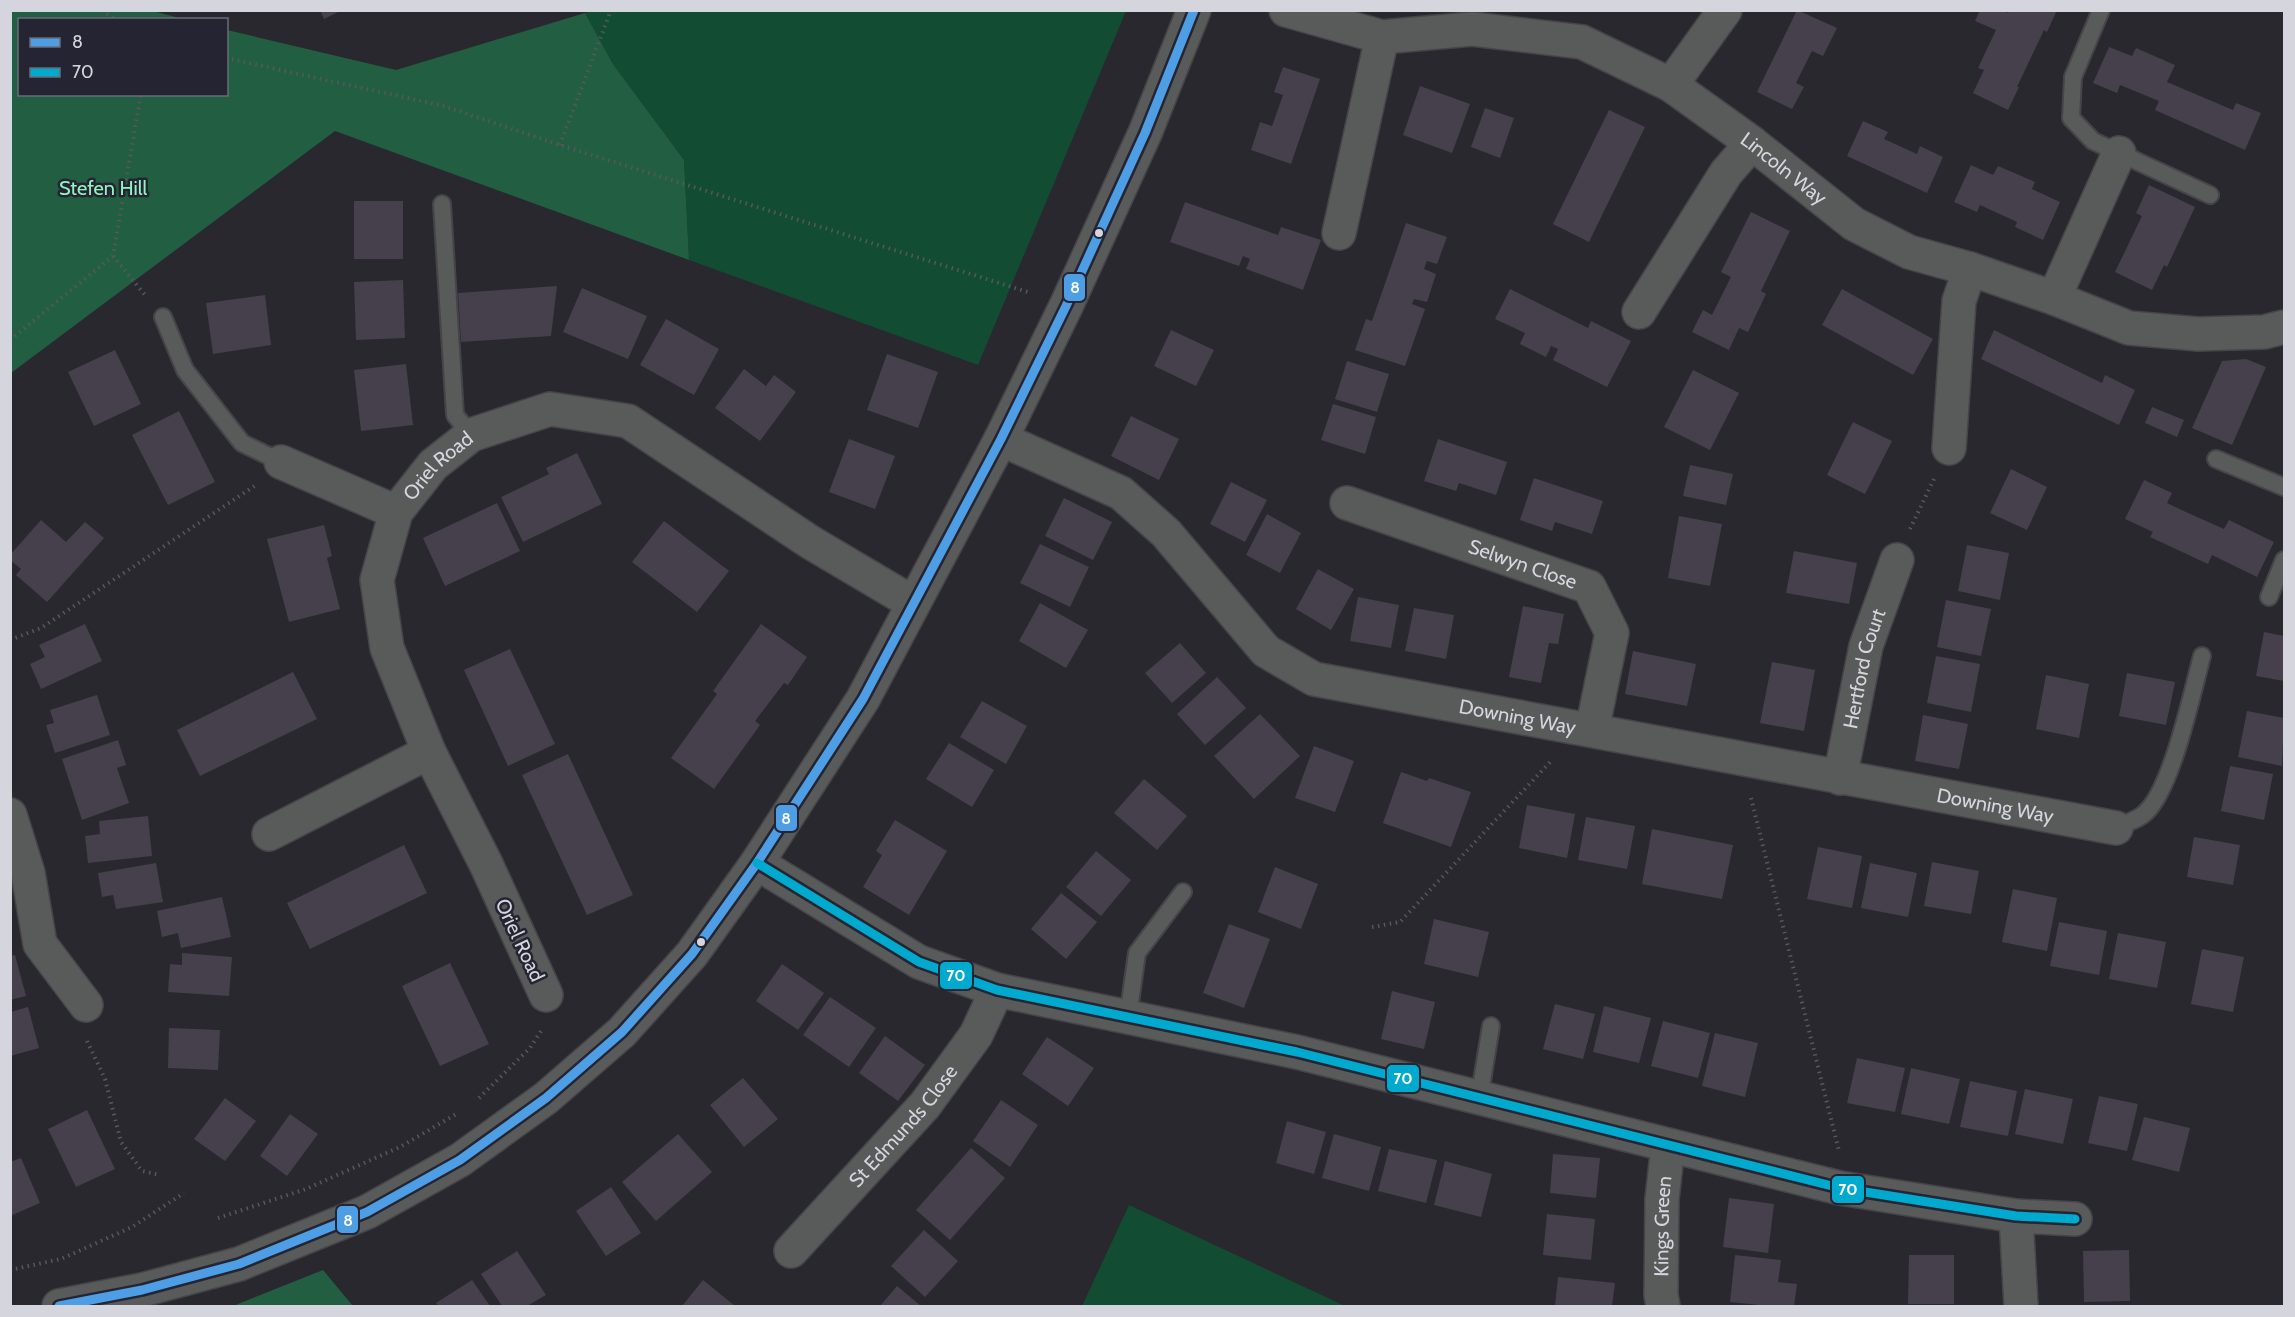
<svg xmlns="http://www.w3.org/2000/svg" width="2295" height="1317" font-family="Cabin,sans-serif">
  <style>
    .green { fill: #124c32 }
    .forest { fill: #225e42 }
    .building { fill: #45404c }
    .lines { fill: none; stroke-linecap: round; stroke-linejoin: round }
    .service-casing { stroke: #454549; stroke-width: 20 }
    .minor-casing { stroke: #454549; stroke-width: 36 }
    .tertiary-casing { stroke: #454549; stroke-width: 36 }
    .path { stroke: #575859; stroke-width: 4; stroke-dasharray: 1.5 4.5; stroke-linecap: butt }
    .service { stroke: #595a5a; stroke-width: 16 }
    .minor { stroke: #595a5a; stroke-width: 33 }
    .tertiary { stroke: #595a5a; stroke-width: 33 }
    .bus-1-casing { stroke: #252432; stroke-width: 14 }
    .bus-2-casing { stroke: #252432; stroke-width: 14 }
    .bus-1 { stroke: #4d9ee5; stroke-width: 9 }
    .bus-2 { stroke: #00a9ce; stroke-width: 9 }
    .bus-dot { fill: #d5d5de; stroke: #252432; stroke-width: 2 }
    .labels { text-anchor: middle; stroke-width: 5; stroke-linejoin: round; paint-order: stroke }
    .street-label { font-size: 20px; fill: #d5d5de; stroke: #252432 }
    .park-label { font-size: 20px; fill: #93f4be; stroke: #252432 }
    .line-badge { stroke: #252432; stroke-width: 2 }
    .badge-label { font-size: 16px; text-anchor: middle; font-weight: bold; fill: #fff }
  </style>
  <rect width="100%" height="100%" fill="#28282e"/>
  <!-- green -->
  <g class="green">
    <polygon points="593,10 1126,11 978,365 689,260 684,160 613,64 585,13"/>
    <polygon points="1129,1205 1345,1306 1082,1306"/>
  </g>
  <!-- forest -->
  <g class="forest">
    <polygon points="11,10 153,11 183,19 20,20 20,94 226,94 227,30 396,70 585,13 613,64 684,160 689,260 335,131 11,373"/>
    <polygon points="323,1270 353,1306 232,1306 233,1306"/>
  </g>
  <!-- building -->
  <g class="building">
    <polygon points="320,10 342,10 324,19"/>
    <polygon points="1797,10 1837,28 1823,56 1812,51 1796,83 1804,87 1792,109 1757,92"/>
    <polygon points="1980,10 2002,10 2008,13 2009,10 2057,10 2047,32 2044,30 2017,87 2019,87 2008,110 1973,93 1984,70 1978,68 1996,30 1975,21"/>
    <polygon points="2109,47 2132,56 2136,48 2175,65 2167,82 2233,110 2236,103 2261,113 2245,150 2155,110 2159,101 2120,85 2117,93 2093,83"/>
    <polygon points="1283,67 1320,79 1291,164 1251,150 1260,122 1272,126 1283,95 1274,92"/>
    <polygon points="1420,86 1470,104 1452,153 1403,135"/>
    <polygon points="1485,108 1514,118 1500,158 1471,147"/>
    <polygon points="1609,110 1645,127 1589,242 1553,224"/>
    <polygon points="1863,121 1888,132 1884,139 1917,154 1920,146 1943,157 1927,193 1847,156"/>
    <polygon points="1971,165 1993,175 1998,166 2035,182 2032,189 2060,202 2043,240 2015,227 2017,222 1980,205 1977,212 1954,202"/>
    <polygon points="2149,185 2195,207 2167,267 2164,265 2152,290 2115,272 2142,216 2136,213"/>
    <rect x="354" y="201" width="49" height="58"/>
    <polygon points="1185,202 1278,235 1281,227 1321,240 1303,290 1246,269 1250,259 1243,256 1239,266 1170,242"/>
    <polygon points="1751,212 1790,231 1761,291 1766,294 1748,332 1739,328 1729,350 1692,332 1703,310 1712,315 1731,277 1721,272"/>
    <polygon points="1406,223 1447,237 1437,264 1427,261 1424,269 1436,274 1427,302 1414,299 1412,304 1425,309 1405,366 1355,350 1366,319 1372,321"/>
    <polygon points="403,280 405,338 356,340 354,282"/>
    <polygon points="557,286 551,336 461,342 458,293"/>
    <polygon points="582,288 647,316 628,359 563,332"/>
    <polygon points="1510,289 1588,328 1591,321 1631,341 1607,387 1553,360 1558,349 1551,346 1546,357 1520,344 1525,333 1495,319"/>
    <polygon points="1842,289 1933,339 1913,375 1822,325"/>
    <polygon points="265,295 271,345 213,354 206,303"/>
    <polygon points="666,319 719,349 694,395 640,365"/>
    <polygon points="1171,330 1214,350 1196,386 1154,366"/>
    <polygon points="1994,330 2102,383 2105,375 2135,390 2119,425 1981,359"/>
    <polygon points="115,350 141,404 94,426 68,372"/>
    <polygon points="887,354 938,372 918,428 867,410"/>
    <polygon points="2246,359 2266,367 2232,445 2192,428 2222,361"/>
    <polygon points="1347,361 1389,374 1377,412 1335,399"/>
    <polygon points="406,364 413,425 361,431 354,370"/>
    <polygon points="744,369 766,386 774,375 796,392 760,441 715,408"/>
    <polygon points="1693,370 1739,393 1710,450 1664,427"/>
    <polygon points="1333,404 1376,417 1365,454 1321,440"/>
    <polygon points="2152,407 2184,420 2177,437 2145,423"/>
    <polygon points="179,411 215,482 168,505 132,435"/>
    <polygon points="1131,416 1179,439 1159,480 1111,456"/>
    <polygon points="1853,422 1892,441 1865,494 1827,475"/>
    <polygon points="849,439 895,456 875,509 829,492"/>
    <polygon points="1438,439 1507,462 1496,495 1459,483 1456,491 1424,481"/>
    <polygon points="577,453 602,504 523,542 501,497 549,474 546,468"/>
    <polygon points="1690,465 1733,474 1726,505 1683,496"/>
    <polygon points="2011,469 2047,487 2027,530 1990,513"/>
    <polygon points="1534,478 1603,501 1592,534 1555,522 1552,531 1520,520"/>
    <polygon points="2144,480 2172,493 2167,503 2186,512 2224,529 2229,520 2274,542 2257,577 2212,555 2208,564 2150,537 2153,532 2125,519"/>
    <polygon points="1231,482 1267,500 1245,542 1210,524"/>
    <polygon points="1064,498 1112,522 1093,560 1045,536"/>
    <polygon points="497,503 520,551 445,586 423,538"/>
    <polygon points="1267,514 1301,533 1280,573 1246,555"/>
    <polygon points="1679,516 1722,524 1710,586 1668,578"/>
    <polygon points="41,520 66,542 85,522 104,538 47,602 16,575 21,569 10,560 10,555"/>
    <polygon points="664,521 729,571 697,612 632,562"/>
    <polygon points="324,525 332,556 327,558 340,609 289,622 267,539"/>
    <polygon points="1040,544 1089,567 1070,607 1020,583"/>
    <polygon points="1967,545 2009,553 2000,600 1958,591"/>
    <polygon points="1794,551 1857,563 1849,604 1786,593"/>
    <polygon points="1318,569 1354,589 1331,630 1296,609"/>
    <polygon points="1358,597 1399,605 1391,648 1350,641"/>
    <polygon points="1946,600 1991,609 1981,656 1937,647"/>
    <polygon points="1040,603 1088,630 1066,668 1019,641"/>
    <polygon points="1523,606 1564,614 1558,644 1549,643 1541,683 1509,677"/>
    <polygon points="1414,608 1454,615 1446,659 1405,651"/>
    <polygon points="85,624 102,661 41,689 30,664 45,657 39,645"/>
    <polygon points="761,624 807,657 788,685 784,683 755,721 760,725 714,789 671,758 717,694 713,691"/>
    <polygon points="2264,632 2284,636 2284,681 2256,676"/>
    <polygon points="1180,643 1206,673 1172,703 1145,673"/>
    <polygon points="510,649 555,744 508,766 464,670"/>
    <polygon points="1633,651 1696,664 1687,706 1625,694"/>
    <polygon points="1936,656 1980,664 1971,712 1927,703"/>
    <polygon points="1772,662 1815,670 1804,731 1760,723"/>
    <polygon points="293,672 317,719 200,776 177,730"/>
    <polygon points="2127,673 2175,682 2166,725 2119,716"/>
    <polygon points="2046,675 2089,684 2079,738 2036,729"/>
    <polygon points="1217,677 1246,708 1205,745 1177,714"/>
    <polygon points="97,695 110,735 55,753 46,725 54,723 50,710"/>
    <polygon points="982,701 1027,726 1006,764 960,737"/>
    <polygon points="2247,711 2284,718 2282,766 2238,757"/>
    <polygon points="1260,714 1300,756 1254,799 1214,756"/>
    <polygon points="1923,715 1968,724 1959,769 1915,761"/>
    <polygon points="118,740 126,765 117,768 129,803 82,820 62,759"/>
    <polygon points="949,743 994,770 972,807 926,779"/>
    <polygon points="1314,746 1354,761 1335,812 1295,798"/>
    <polygon points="568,754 633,895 587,915 522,775"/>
    <polygon points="2230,766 2273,774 2264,820 2221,811"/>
    <polygon points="1401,772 1427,781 1429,778 1471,792 1451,847 1383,823"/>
    <polygon points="1144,779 1187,816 1157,850 1114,813"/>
    <polygon points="1527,805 1575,814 1567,858 1519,848"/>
    <polygon points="148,816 152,856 88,863 85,836 100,834 99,821"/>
    <polygon points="1586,817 1635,826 1627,869 1578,860"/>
    <polygon points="895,820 947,851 909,915 863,887 882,855 876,851"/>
    <polygon points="1652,829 1733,845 1722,899 1642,884"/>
    <polygon points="2194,837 2240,845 2233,885 2187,877"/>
    <polygon points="404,845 427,893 310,949 287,903"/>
    <polygon points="1818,847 1862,856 1852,908 1807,899"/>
    <polygon points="1096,851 1131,880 1101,916 1066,887"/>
    <polygon points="1932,862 1979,871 1971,914 1924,906"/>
    <polygon points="156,863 163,902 116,909 113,895 102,897 98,873"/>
    <polygon points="1870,863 1917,873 1908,917 1861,908"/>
    <polygon points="1275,867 1318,884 1301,929 1258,912"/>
    <polygon points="2013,889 2057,898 2047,951 2002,942"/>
    <polygon points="1061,893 1097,922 1066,959 1031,929"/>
    <polygon points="222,897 231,937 181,948 178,933 162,937 157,911"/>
    <polygon points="1434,919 1489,932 1478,977 1424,964"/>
    <polygon points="2059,922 2107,931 2099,975 2050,966"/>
    <polygon points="1229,924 1270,939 1244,1008 1203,993"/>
    <polygon points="2118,933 2166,942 2157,988 2109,979"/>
    <polygon points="2202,949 2244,957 2233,1012 2191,1004"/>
    <polygon points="182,953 232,957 229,996 168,992 170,964 182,965"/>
    <polygon points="15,955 26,996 10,1000 10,956"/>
    <polygon points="450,963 489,1044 440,1066 402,986"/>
    <polygon points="782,964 824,993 798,1030 756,1001"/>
    <polygon points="1392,991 1435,1002 1424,1049 1381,1039"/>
    <polygon points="830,997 876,1028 849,1067 803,1035"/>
    <polygon points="1555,1004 1595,1014 1583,1059 1543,1049"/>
    <polygon points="1604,1006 1651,1018 1639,1063 1593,1052"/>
    <polygon points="28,1007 39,1048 10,1056 10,1012"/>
    <polygon points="1663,1021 1710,1033 1698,1078 1651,1066"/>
    <polygon points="169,1028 220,1030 218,1070 168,1068"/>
    <polygon points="1715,1033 1758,1043 1745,1097 1702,1086"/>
    <polygon points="885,1036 925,1065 898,1101 859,1073"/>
    <polygon points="1047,1037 1094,1068 1068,1106 1022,1074"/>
    <polygon points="1857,1058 1905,1068 1895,1112 1847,1103"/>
    <polygon points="1911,1068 1960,1079 1949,1124 1901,1114"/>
    <polygon points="743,1078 778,1119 744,1147 710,1105"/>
    <polygon points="1970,1081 2017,1091 2008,1136 1960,1127"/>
    <polygon points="2025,1089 2073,1099 2063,1144 2015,1134"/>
    <polygon points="2099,1096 2138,1104 2127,1151 2088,1143"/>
    <polygon points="225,1098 256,1121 225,1161 194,1139"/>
    <polygon points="1001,1100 1038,1125 1010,1167 973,1141"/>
    <polygon points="87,1110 115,1169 76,1187 48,1129"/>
    <polygon points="290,1114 318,1134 287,1176 260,1156"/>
    <polygon points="2144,1117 2190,1128 2179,1172 2132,1160"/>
    <polygon points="1287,1121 1326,1132 1314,1174 1276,1163"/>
    <polygon points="678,1134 712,1172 656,1221 622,1182"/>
    <polygon points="1334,1134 1381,1147 1369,1191 1322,1178"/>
    <polygon points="971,1148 1005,1178 950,1240 916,1210"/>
    <polygon points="1389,1149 1437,1160 1426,1203 1378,1191"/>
    <polygon points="1553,1154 1600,1158 1596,1198 1550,1193"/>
    <polygon points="21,1158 40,1203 10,1216 10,1162"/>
    <polygon points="1445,1161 1492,1174 1481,1217 1434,1205"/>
    <polygon points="611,1187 641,1233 606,1256 576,1211"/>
    <polygon points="1729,1198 1774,1204 1768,1253 1723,1247"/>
    <polygon points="1547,1214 1595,1219 1591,1260 1543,1255"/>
    <polygon points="924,1230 958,1261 925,1297 891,1266"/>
    <polygon points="2129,1250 2130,1301 2084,1302 2083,1251"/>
    <polygon points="517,1251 546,1295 527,1306 502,1306 481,1274"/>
    <polygon points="1735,1255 1781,1260 1778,1282 1797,1284 1794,1306 1769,1306 1730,1302"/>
    <polygon points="1909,1255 1954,1255 1954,1304 1908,1304"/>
    <polygon points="1558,1277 1615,1283 1612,1306 1555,1306"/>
    <polygon points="472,1280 490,1306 439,1306 436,1303"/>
    <polygon points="703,1280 735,1306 682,1306"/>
    <polygon points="897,1286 921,1306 880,1306"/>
  </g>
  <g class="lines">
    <defs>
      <g id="service">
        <polyline points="2101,10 2073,77 2071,118 2093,141 2210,195"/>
        <polyline points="442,204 455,415 471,435"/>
        <polyline points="163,317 185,370 242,443 281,462"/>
        <polyline points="2216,459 2284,487"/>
        <polyline points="2269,597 2284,560"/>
        <path d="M 2116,828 C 2125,823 2138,820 2145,813 C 2172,789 2192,693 2202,656"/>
        <polyline points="1128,1017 1137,953 1183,892"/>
        <polyline points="1479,1099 1491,1026"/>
      </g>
      <g id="minor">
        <path id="s1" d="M 1286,10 L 1382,37 L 1472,29 L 1582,42 L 1671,85 L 1752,143 L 1854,224 L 1909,252 L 1970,269 L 2054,298 L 2129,328 L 2198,334 L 2264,332 L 2284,327"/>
        <polyline points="1671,85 1725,10"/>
        <polyline points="1339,233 1382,37"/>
        <polyline points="2054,298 2119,153"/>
        <polyline points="1639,312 1726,173 1752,143"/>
        <path id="s2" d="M 1001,439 L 1121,493 L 1166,533 L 1266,651 L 1314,679 L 2116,828"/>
        <polyline points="1949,448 1959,301 1970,269"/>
        <polyline points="281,462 396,512"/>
        <path id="s3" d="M 1347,503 L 1589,587 L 1612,633 L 1592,730"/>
        <path id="s4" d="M 1840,778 L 1866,646 L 1897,560"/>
        <polyline points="10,815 28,873 40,944 86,1005"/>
        <polyline points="269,834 429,752"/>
        <polyline points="757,863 919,962 997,990 1297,1052 1840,1188 2016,1216 2075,1219"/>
        <path id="s5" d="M 546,995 L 486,864 L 429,752 L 387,648 L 377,580 L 396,512 L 433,465 L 471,435 L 550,409 L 628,421 L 810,542 L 913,603"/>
        <polyline points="2016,1216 2021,1306"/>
        <path id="s6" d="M 791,1251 L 925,1105 L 976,1035 L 997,990"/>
        <path id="s7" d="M 1663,1306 L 1661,1295 L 1662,1199 L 1668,1146"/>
      </g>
      <polyline id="tertiary" points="59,1306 142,1290 239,1264 367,1212 460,1160 546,1098 622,1032 692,954 757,863 863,699 1001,439 1067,304 1145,133 1194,10"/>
    </defs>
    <!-- service casing -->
    <use href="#service" class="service-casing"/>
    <!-- minor casing -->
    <use href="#minor" class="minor-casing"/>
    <!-- tertiary casing -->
    <use href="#tertiary" class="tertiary-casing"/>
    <!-- path -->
    <g class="path">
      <polyline points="102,10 116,20"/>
      <polyline points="226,58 444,106 560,145 1031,293"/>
      <polyline points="560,145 611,10"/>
      <polyline points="113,256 145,295"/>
      <polyline points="10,340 113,256 141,94"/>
      <polyline points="1910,529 1934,479"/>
      <polyline points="10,640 41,628 256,485"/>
      <polyline points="1751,798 1839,1151"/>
      <polyline points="1372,927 1400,922 1552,760"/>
      <polyline points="87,1041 105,1079 121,1142 142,1171 160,1175"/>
      <polyline points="479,1098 530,1048 541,1031"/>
      <polyline points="218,1218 306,1189 400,1147 458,1113"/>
      <polyline points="10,1270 61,1259 132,1227 184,1193"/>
    </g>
    <!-- service -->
    <use href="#service" class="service"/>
    <!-- minor -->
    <use href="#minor" class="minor"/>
    <!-- tertiary -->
    <use href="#tertiary" class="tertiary"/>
    <defs>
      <polyline id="bus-1" points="59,1306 142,1290 239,1264 367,1212 460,1160 546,1098 622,1032 692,954 757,863 863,699 1001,439 1067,304 1145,133 1194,10"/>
      <polyline id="bus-2" points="757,863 919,962 997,990 1297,1052 1840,1188 2016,1216 2075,1219"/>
    </defs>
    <!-- bus-1 casing -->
    <use href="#bus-1" class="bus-1-casing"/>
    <!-- bus-2 casing -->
    <use href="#bus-2" class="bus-2-casing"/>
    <!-- bus-1 -->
    <use href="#bus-1" class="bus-1"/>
    <!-- bus-2 -->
    <use href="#bus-2" class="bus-2"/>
  </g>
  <!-- markers -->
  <g class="bus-dot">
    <circle cx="1099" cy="233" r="5"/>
    <circle cx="701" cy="942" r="5"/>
  </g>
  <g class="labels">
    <!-- street labels -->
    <g class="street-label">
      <text dy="7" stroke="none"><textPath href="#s1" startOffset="540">Lincoln Way</textPath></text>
      <text dy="7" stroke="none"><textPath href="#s5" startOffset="584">Oriel Road</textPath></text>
      <text dy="7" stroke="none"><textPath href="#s3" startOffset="186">Selwyn Close</textPath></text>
      <text dy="7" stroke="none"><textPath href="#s4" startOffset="112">Hertford Court</textPath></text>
      <text dy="7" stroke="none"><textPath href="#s2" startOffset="609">Downing Way</textPath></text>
      <text dy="7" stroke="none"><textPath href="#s2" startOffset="1095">Downing Way</textPath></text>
      <text transform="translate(520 940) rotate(65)" y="7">Oriel Road</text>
      <text dy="7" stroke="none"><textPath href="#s6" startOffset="168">St Edmunds Close</textPath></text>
      <text dy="7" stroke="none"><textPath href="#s7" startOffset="80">Kings Green</textPath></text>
    </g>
    <!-- park labels -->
    <g class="park-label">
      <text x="103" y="195">Stefen Hill</text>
    </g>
  </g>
  <g class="line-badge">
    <rect x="1063" y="273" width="23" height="29" rx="6" fill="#4d9ee5"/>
    <rect x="775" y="804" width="23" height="28" rx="6" fill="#4d9ee5"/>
    <rect x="939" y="961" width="34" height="29" rx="6" fill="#00a9ce"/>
    <rect x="1386" y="1064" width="34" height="29" rx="6" fill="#00a9ce"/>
    <rect x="1831" y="1175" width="34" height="29" rx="6" fill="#00a9ce"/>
    <rect x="336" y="1205" width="23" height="29" rx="6" fill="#4d9ee5"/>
  </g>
  <g class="badge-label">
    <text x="1075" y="293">8</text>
    <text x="786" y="824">8</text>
    <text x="956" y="981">70</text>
    <text x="1403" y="1084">70</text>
    <text x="1848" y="1195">70</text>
    <text x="348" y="1226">8</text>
  </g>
  <!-- border -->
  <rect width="2295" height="1317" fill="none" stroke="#d5d5de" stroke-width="24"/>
  <!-- legend -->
  <rect x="18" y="18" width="210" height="78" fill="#252432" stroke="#6b6b77" stroke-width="1.5"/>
  <rect x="30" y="38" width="30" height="9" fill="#4d9ee5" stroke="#6b6b77" stroke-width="1.5"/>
  <text x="72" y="48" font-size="18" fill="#d5d5de">8</text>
  <rect x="30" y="68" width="30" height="9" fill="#00a9ce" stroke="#6b6b77" stroke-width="1.5"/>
  <text x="72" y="78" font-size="18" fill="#d5d5de">70</text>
</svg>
